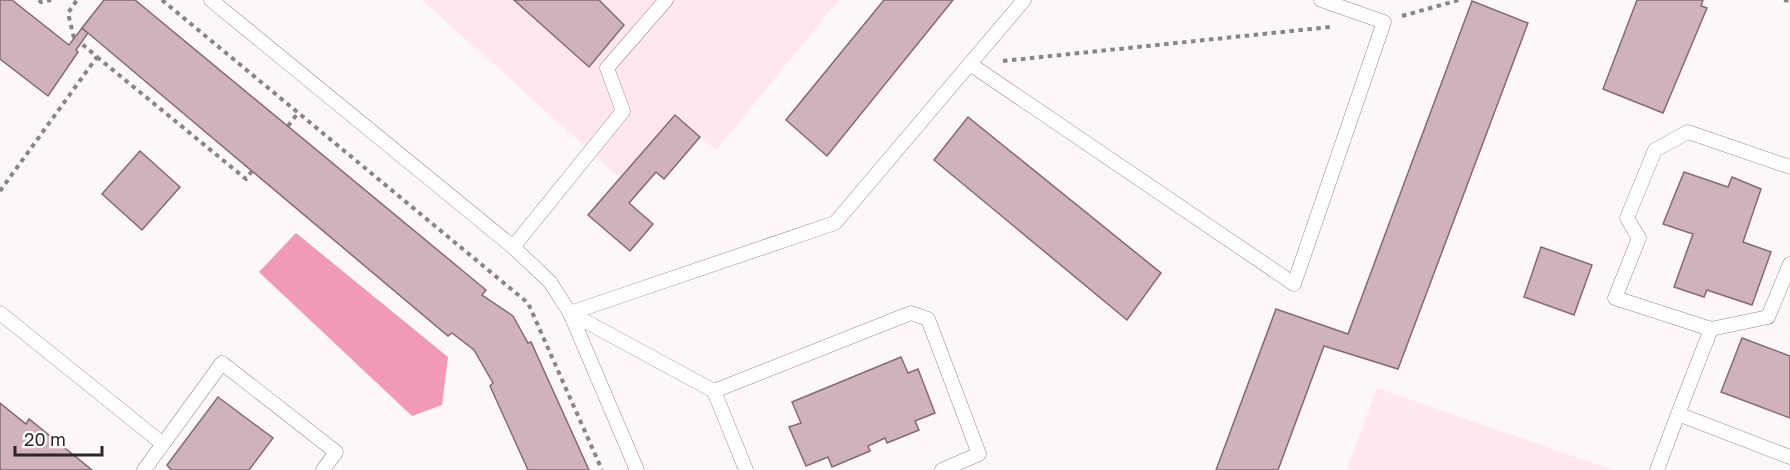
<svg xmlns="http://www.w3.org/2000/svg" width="1790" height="470" font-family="'Golos Text',sans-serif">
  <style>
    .built { fill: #ffe7ed }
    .forest { fill: #f19ab6 }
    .building { fill: #cfb2ba; stroke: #856a72; stroke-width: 1.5 }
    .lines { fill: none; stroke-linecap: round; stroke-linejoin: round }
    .service-casing { stroke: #a0858d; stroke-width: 15 }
    .path { stroke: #8c8386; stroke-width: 4; stroke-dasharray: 4.5 4.5; stroke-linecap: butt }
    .service { stroke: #fff; stroke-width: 14 }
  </style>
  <rect width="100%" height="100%" fill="#fef7f9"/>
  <!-- built -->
  <g class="built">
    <polygon points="422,0 839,0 716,150 700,137 664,179 656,172 629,203 653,224 630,251 588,215 620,178"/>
    <polygon points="1377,388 1613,470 1347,470"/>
  </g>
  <!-- forest -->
  <polygon class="forest" points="296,233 448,357 442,405 412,416 259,272"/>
  <!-- building -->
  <g class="building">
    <polygon points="0,0 12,0 69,45 82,28 88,33 76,50 78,52 48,96 0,59"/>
    <polygon points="104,0 135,0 486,290 482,295 513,316 528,343 531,342 589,470 528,470 490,386 493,383 474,350 452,333 448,336 82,28"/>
    <polygon points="514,0 599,0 624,25 589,67"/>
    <polygon points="884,0 953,0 827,156 786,120"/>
    <polygon points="1637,0 1703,0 1701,6 1707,8 1663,113 1603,89"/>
    <polygon points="1472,1 1528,23 1398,369 1324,346 1278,470 1216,470 1276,309 1348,334"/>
    <polygon points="675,115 700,137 664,179 656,172 629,203 653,224 630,251 588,215"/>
    <polygon points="968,117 1161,273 1127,320 934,160"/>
    <polygon points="140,151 180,187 142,230 102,194"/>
    <polygon points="1684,172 1728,187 1732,177 1761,189 1743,242 1771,252 1752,305 1707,290 1704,297 1674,287 1693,234 1663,224"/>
    <polygon points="1541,247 1592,265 1574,315 1524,297"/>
    <polygon points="1742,338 1790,356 1790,418 1721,392"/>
    <polygon points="901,357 908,373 918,369 935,413 915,421 919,430 887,443 885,438 868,446 870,451 832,467 828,457 806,466 789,427 801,423 792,402"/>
    <polygon points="218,397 273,438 249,470 171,470 167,465"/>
    <polygon points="0,403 26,424 29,419 92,470 0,470"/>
  </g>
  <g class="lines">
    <defs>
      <g id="service">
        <polyline points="211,0 513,247 550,282 570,313 637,470"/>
        <polyline points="970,64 1294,284 1384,22 1321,0"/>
        <polyline points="513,247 623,111 607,68 666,0"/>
        <polyline points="1790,264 1768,317 1711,329 1678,414 1790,457"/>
        <polyline points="0,313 163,444"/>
        <polyline points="570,313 835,223 1024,0"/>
        <polyline points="570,313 714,391"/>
        <polyline points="1711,329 1615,298 1639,238 1627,218 1655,150 1688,132 1790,167"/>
        <polyline points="144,470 222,363 336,452 323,470"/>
        <polyline points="746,470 714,391 911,313 928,319 979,454 942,470"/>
        <polyline points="1657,470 1678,414"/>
      </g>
    </defs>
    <!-- service casing -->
    <use href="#service" class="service-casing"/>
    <!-- path -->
    <g class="path">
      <polyline points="39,0 41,2 51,0"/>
      <polyline points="162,0 528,303 602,470"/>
      <polyline points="1784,0 1790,1"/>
      <polyline points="1402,16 1459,0"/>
      <polyline points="74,38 68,13 77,0"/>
      <polyline points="97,57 246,179 252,171"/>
      <polyline points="1003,61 1330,27"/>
      <polyline points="288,126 298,113"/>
      <polyline points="0,191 97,57 81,43"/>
    </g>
    <!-- service -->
    <use href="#service" class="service"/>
  </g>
  <!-- scale -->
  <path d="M15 446v9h87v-9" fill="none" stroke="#2f2427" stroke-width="3"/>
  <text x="24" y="446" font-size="18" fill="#2f2427" stroke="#ffffff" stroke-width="4.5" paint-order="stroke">20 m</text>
</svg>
